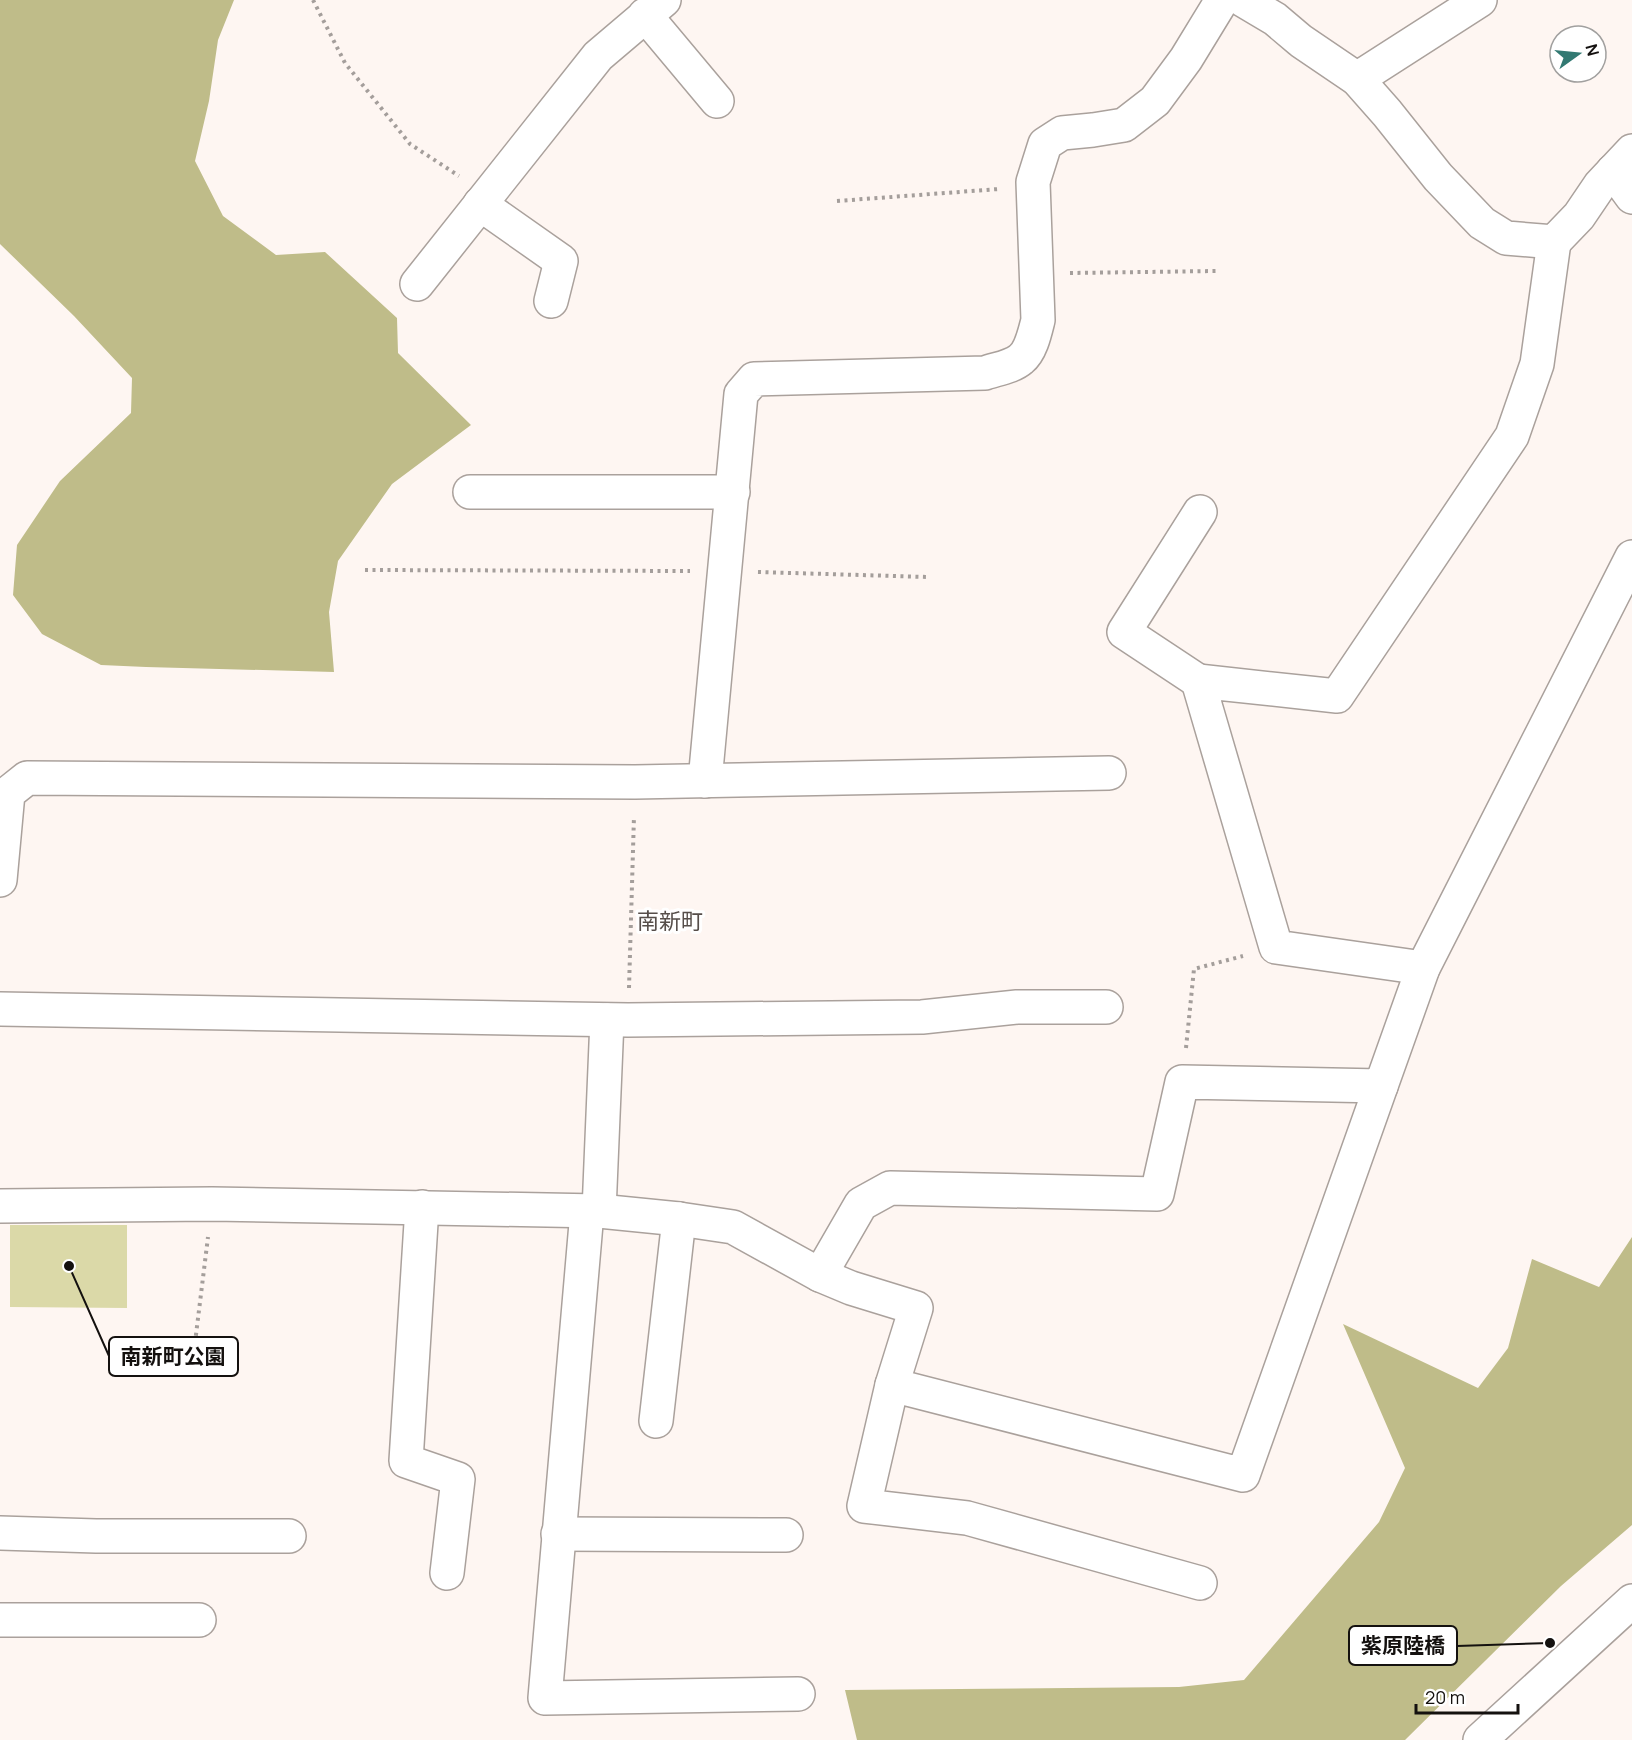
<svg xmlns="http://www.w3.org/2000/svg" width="1632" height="1740" font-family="Manrope,'Noto Sans JP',sans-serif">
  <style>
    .green { fill: #dbd9a8 }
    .forest { fill: #bfbc89 }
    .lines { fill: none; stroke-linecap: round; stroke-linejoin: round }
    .minor-casing { stroke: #aaa19c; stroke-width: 36 }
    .tertiary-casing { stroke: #aaa19c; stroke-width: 36 }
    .path { stroke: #a49e9b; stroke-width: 4; stroke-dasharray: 3 4.5; stroke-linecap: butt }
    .minor { stroke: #fff; stroke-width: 33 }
    .tertiary { stroke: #fff; stroke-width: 33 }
    .labels { text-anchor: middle; stroke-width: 6; stroke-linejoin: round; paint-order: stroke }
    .quarter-label { font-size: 22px; fill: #564e4a; stroke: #fff }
    .leader { fill: none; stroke: #14110f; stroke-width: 2 }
    .callout-dot { fill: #14110f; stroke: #fff; stroke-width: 2 }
    .callout { fill: #fff; stroke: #14110f; stroke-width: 2 }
    .callout-label { font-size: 21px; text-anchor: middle; font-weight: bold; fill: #14110f }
  </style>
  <rect width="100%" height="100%" fill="#fef6f2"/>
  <!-- green -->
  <polygon class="green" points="10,1225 127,1225 127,1308 10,1307"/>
  <!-- forest -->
  <g class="forest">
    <polygon points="0,0 234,0 218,40 209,101 195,161 223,216 276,255 325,252 397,318 398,353 471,425 392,484 338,561 329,612 334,672 146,667 101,665 42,634 13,595 17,545 60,481 131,413 132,378 74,316 0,244"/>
    <polygon points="1632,1237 1632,1525 1561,1586 1405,1740 857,1740 845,1690 1179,1687 1244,1680 1379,1522 1405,1468 1343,1324 1478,1388 1508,1348 1532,1259 1599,1287"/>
  </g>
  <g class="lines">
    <defs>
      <g id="minor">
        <polyline points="1243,0 1275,19 1301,41 1357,79 1387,113 1438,177 1482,223 1506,238 1554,242 1579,216 1600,185 1632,151"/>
        <polyline points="645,15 717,101"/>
        <polyline points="1357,79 1480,0"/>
        <polyline points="1613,171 1632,197"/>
        <polyline points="480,204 561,261 551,301"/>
        <polyline points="417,284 598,56 664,0"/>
        <polyline points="470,492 733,492"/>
        <polyline points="1198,681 1124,632 1200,512"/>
        <path d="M 705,781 L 741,394 L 754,379 L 985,373 C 996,369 1012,367 1021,359 C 1031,351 1035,332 1038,320 L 1033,182 L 1045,144 L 1062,133 L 1093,130 L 1124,125 L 1155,101 L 1186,59 L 1222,0"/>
        <polyline points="0,880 8,793 27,778 635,782 1109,773"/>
        <polyline points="1423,968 1276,947 1198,681 1337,696 1512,436 1537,364 1554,242"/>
        <polyline points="0,1009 628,1020 922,1017 1017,1007 1106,1007"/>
        <polyline points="0,1206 212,1204 599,1211 679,1219 733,1227 820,1275 861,1204 890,1188 1157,1194 1182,1082 1381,1086 1423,968 1632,557"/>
        <polyline points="422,1207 406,1461 458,1479 447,1573"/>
        <polyline points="599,1211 607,1020"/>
        <polyline points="587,1212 545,1698 798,1694"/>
        <polyline points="820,1275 851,1288 916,1308 892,1385"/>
        <polyline points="656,1421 679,1219"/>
        <polyline points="0,1533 96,1536 289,1536"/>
        <polyline points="558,1534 786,1535"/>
        <polyline points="1200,1583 967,1518 864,1506 892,1385 1243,1475 1381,1086"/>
        <polyline points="0,1620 199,1620"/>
      </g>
      <polyline id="tertiary" points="1480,1740 1632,1601"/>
    </defs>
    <!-- minor casing -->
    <use href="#minor" class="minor-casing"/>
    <!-- tertiary casing -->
    <use href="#tertiary" class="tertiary-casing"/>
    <!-- path -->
    <g class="path">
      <polyline points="313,0 345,63 410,144 459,176"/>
      <polyline points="837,201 999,189"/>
      <polyline points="1070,273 1217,271"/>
      <polyline points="365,570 690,571"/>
      <polyline points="758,572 928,577"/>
      <polyline points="629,988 634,816"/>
      <polyline points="1186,1048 1194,969 1243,956"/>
      <polyline points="134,1357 193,1359 208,1237"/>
    </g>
    <!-- minor -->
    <use href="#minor" class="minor"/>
    <!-- tertiary -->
    <use href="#tertiary" class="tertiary"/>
  </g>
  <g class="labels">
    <!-- quarter labels -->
    <g class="quarter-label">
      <text x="670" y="929">南新町</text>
    </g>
  </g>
  <!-- callouts -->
  <path class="leader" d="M69 1266L109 1356M1550 1643L1457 1646"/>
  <g class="callout-dot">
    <circle cx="69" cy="1266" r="6"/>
    <circle cx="1550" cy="1643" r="6"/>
  </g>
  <g class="callout">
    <rect x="109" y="1337" width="129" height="39" rx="6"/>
    <rect x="1349" y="1626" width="108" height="39" rx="6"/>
  </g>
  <g class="callout-label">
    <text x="173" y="1364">南新町公園</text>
    <text x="1403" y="1653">紫原陸橋</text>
  </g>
  <!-- north arrow -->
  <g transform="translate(1578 54) rotate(75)"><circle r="28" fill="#ffffff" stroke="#a1a09f" stroke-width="1.5"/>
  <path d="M0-4.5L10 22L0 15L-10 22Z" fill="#327972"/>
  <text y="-9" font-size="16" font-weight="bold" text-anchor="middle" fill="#14110f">N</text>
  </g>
  <!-- scale -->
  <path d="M1416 1704v9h102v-9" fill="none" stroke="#14110f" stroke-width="3"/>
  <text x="1425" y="1704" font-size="18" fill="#14110f" stroke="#ffffff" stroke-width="4.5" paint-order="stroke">20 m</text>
</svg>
